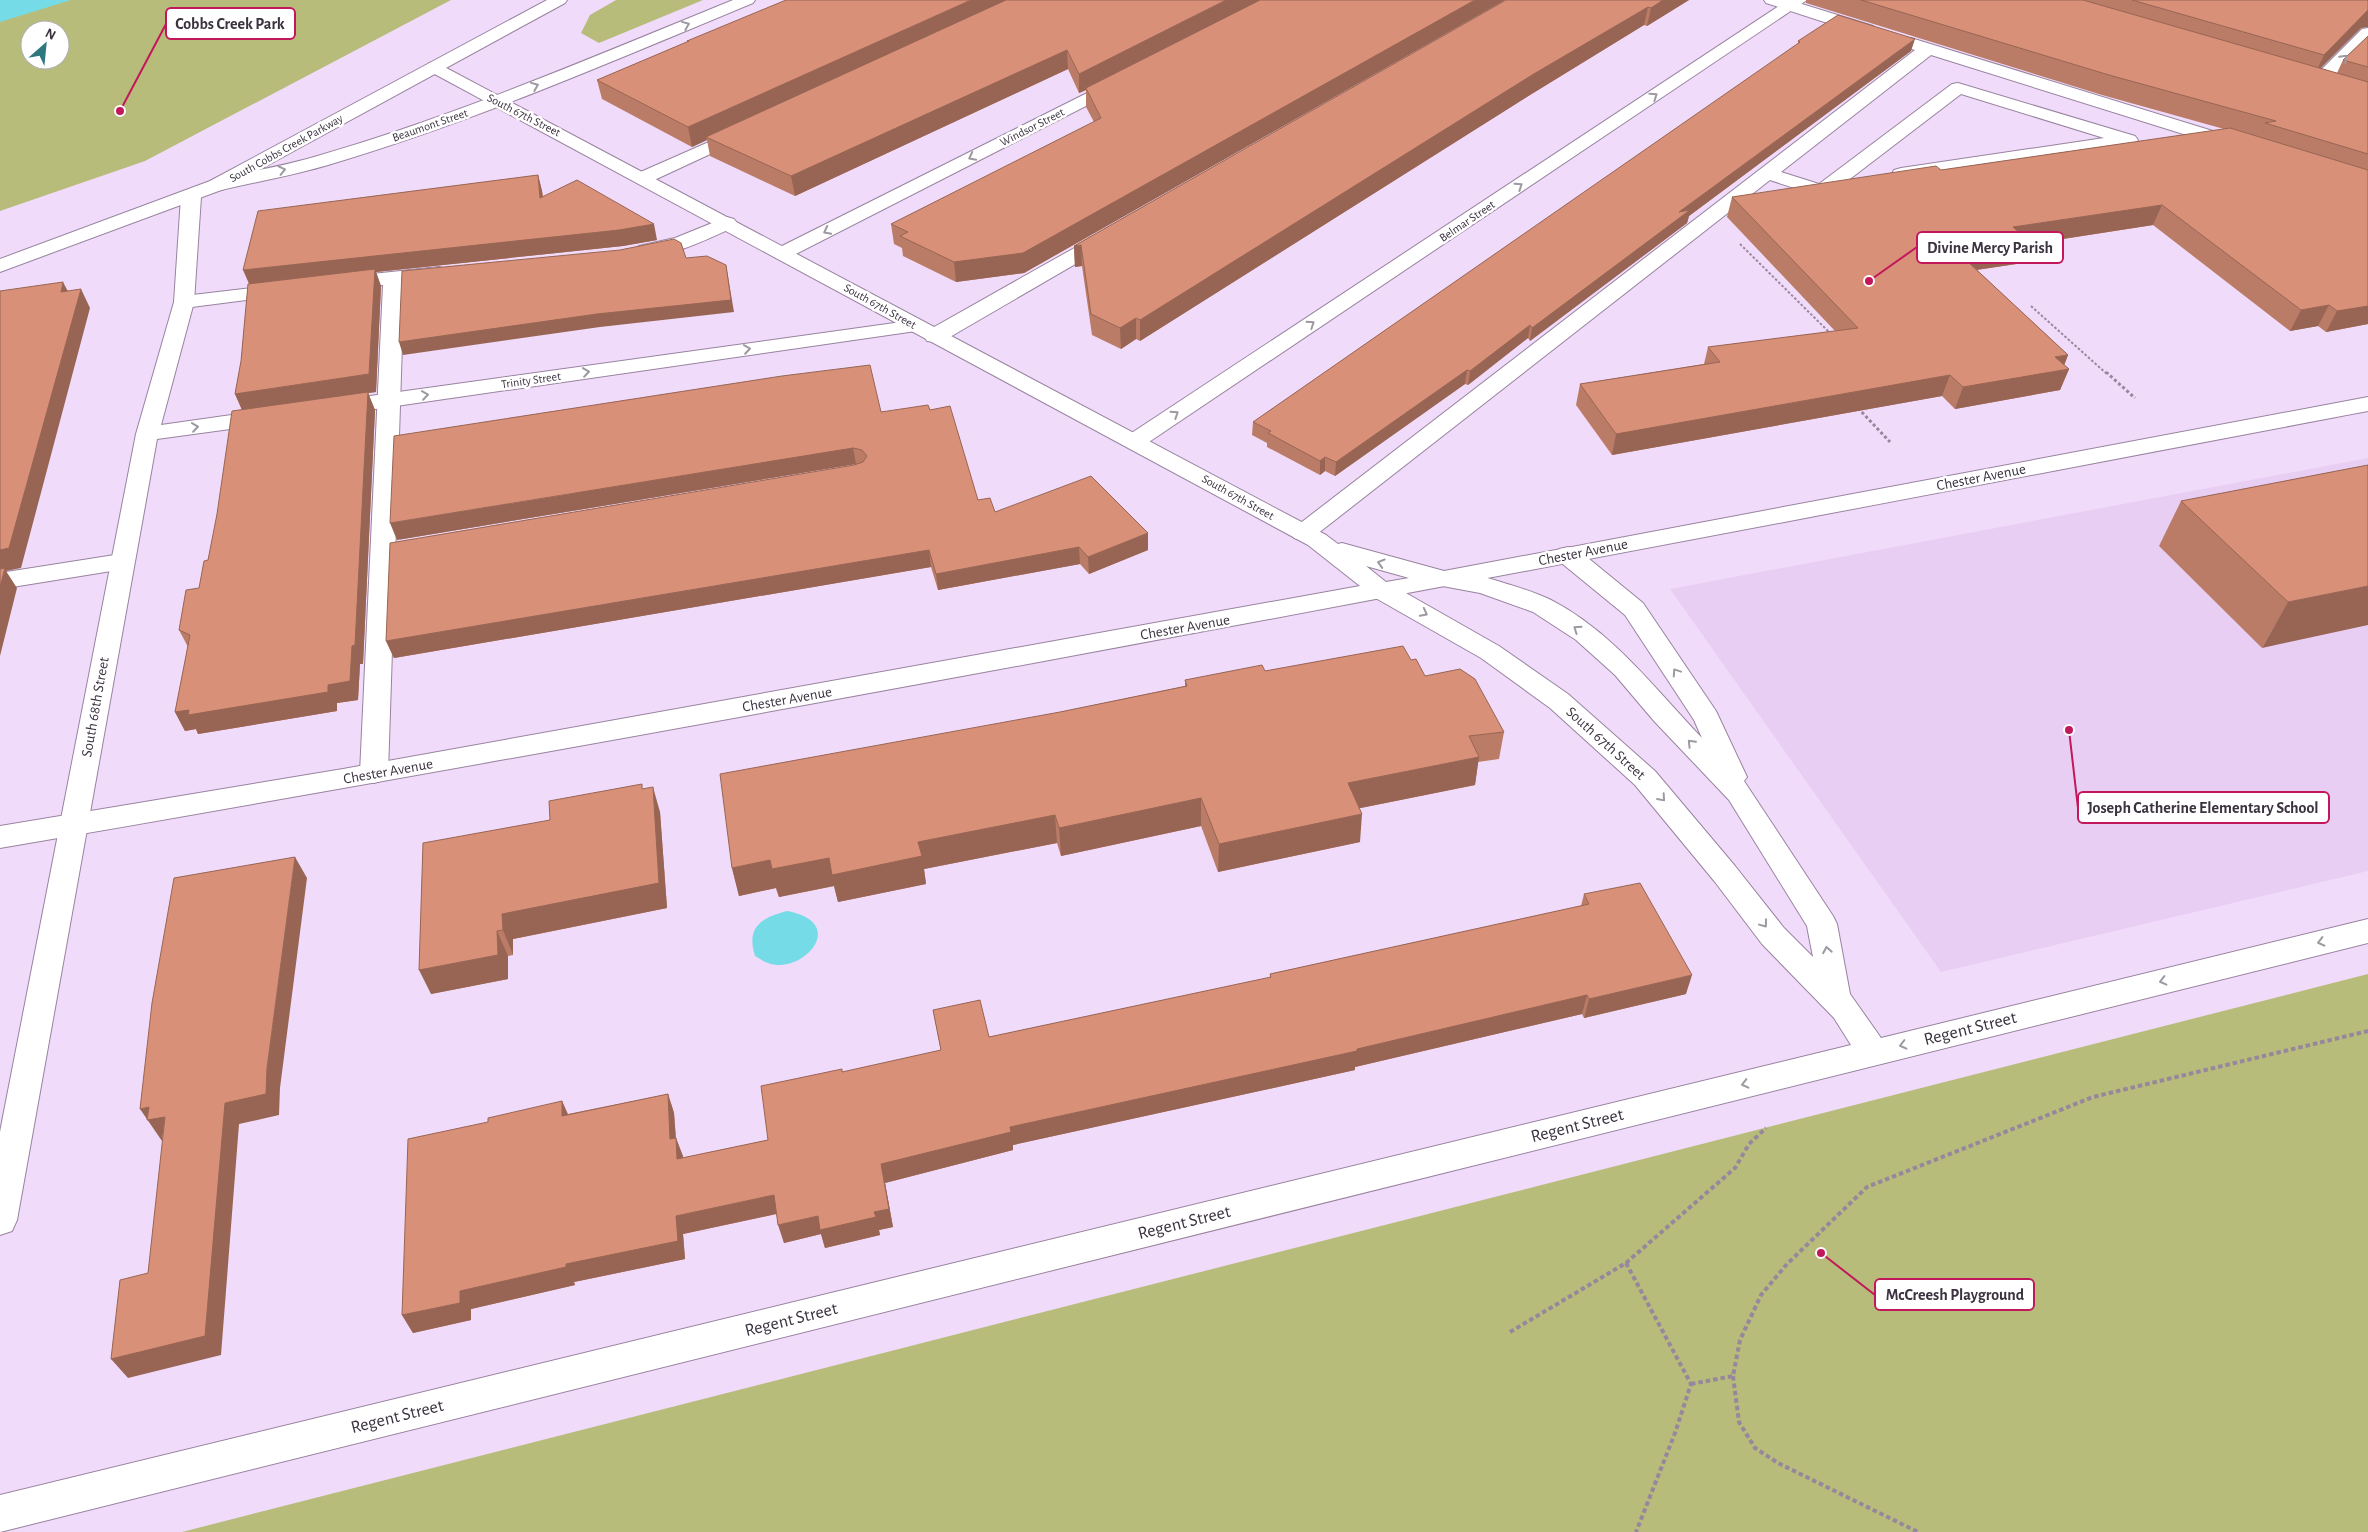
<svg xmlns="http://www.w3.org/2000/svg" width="2368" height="1532" font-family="'Alegreya Sans',sans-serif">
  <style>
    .built { fill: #e9cef4 }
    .green { fill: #b7bc7b; fill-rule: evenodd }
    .water { fill: #75dbe6 }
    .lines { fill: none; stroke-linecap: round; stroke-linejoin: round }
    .service-casing { stroke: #98839f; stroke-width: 2 }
    .minor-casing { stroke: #98839f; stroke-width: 2 }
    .tertiary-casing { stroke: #98839f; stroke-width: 2 }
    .primary-casing { stroke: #98839f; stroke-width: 2 }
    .path-far2 { stroke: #97879d; stroke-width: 2; stroke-dasharray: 2.5 2; stroke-linecap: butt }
    .path-far1 { stroke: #97879d; stroke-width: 3; stroke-dasharray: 3 2.5; stroke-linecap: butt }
    .path { stroke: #97879d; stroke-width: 4; stroke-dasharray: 4.5 3; stroke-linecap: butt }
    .service { fill: #fff; fill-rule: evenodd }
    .minor { fill: #fff; fill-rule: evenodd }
    .tertiary { fill: #fff; fill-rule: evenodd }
    .primary { fill: #fff; fill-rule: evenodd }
    .wall { fill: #bb7c67 }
    .shaded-wall { fill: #986554 }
    .building { fill: #d99078; stroke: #986554 }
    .oneway { stroke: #9e99a0 }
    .labels { text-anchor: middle; stroke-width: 5; stroke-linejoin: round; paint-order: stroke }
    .far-street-label { font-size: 12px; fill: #3c3340; stroke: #fff }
    .street-label { font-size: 15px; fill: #3c3340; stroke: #fff }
    .near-street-label { font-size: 18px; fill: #3c3340; stroke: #fff }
    .leader { fill: none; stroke: #c2185b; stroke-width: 2 }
    .callout-dot { fill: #c2185b; stroke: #fff; stroke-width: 2 }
    .callout { fill: #fff; stroke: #c2185b; stroke-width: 2 }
    .callout-label { font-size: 16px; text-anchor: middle; font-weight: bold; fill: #3c3340 }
  </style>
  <rect width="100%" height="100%" fill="#f1dbfa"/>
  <!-- built -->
  <polygon class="built" points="2368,458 2368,871 1941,972 1670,589"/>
  <!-- green -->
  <g class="green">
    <path d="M 0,0 L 451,0 L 145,161 L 0,211 ZM 30,30 L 60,30 L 60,60 L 30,60 Z"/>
    <polygon points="616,0 703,0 599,43 581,33 590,15"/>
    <polygon points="2368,974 2368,1532 182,1532"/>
  </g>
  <!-- water -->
  <g class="water">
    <polygon points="0,0 71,0 0,22"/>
    <path d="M 787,911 C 851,923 801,976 768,963 C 764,962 759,958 755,956 C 746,927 761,918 787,911 Z"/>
  </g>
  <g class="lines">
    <defs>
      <g id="service">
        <polygon points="1764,0 1789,0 1873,26 1875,30 1873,34 1861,34 1766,3"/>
        <polygon points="1911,38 2242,140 2244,144 2242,148 2228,148 1931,55 1781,172 1819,184 1952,84 1958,83 2135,136 2138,140 2135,144 2129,146 1901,180 1894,178 1892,174 1894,170 1901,168 2104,138 1961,94 1829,195 1822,197 1815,195 1770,180 1312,538 1303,541 1294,538 1291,533 1294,528 1915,50 1905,47 1903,43 1905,39"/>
        <polygon points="743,127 749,128 752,132 749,136 650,182 643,184 636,182 634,178 636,174"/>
        <path d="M 727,217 L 734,219 L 737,223 L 734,227 C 710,238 665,261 639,254 L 636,250 L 639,246 L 675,238 Z"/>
        <polygon points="1108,231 1115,233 1118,237 1115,241 943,341 935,342 927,341 924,336 927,331 1101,233"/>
        <polygon points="439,267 446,269 449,273 446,277 404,283 388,773 384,780 374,783 364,780 360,773 383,285 343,289 336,287 333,283 336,279 343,277"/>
        <polygon points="285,284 292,286 295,290 292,294 184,308 177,306 174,302 177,298 184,296"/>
        <polygon points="121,554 130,556 133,562 130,568 0,589 0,573"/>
      </g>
      <g id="minor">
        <path d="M 733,0 L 755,0 L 753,3 C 613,61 473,122 328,165 C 291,176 254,182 217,191 L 210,189 L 207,185 L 210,181 C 245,172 280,167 314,157 C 457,116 595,56 733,0 Z"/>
        <polygon points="1788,0 1807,0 1143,446 1135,448 1127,446 1124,441 1127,436"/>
        <polygon points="2368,28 2368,43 2325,86 2313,86 2310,82 2313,78 2362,29"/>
        <polygon points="1119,77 1125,78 1128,82 1125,86 790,257 783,259 776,257 773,253 776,249"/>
        <polygon points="191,191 198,193 201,197 194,302 161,425 266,410 274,412 277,417 274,422 266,424 157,439 17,1220 12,1231 0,1235 0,1132 136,434 174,302 181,197 184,193"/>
        <polygon points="916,320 923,322 927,326 923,330 334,415 326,413 323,408 326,403 334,401"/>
        <path d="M 1568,547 L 1577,549 L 1643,603 L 1716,711 L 1747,777 L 1744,781 L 1833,916 L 1837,924 L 1850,994 L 1881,1038 L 2368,919 L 2368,943 L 0,1532 L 0,1495 L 1851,1045 L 1834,1018 L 1762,944 L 1715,882 L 1635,785 L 1550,708 L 1481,658 L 1372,596 L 1369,590 L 1372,584 L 1381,582 L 1390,584 L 1499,646 L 1568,694 L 1655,771 L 1735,866 L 1784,928 L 1813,957 L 1807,926 L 1729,800 L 1654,721 L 1615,675 L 1576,640 L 1533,612 L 1480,593 L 1437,585 L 1434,579 L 1437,573 C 1456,568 1482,576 1501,582 C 1517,587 1535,592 1551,600 C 1613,632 1655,689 1702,738 L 1694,720 L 1625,615 L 1559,561 L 1556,555 L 1559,549 Z"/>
      </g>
      <path id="tertiary" d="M 435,62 L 1326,535 L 1338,544 L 1342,543 L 1444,571 L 2368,397 L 2368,411 C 1580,561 791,712 0,848 L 0,826 L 343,769 L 1360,586 L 1308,545 L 429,71 L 426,67 L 429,63 ZM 1366,566 L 1409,578 L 1386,582 Z"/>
      <polygon id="primary" points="547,0 567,0 565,3 224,189 0,272 0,259 210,181"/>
    </defs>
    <!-- service casing -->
    <use href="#service" class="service-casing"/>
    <!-- minor casing -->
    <use href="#minor" class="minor-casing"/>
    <!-- tertiary casing -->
    <use href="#tertiary" class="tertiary-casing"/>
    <!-- primary casing -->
    <use href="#primary" class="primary-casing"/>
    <!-- path-far2 -->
    <g class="path-far2">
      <polyline points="1740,244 1831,334"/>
      <polyline points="2031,306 2107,374"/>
    </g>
    <!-- path-far1 -->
    <g class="path-far1">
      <polyline points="2106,372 2135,398"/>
      <polyline points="1858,408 1890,442"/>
    </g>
    <!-- path -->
    <g class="path">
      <polyline points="1626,1263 1691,1384 1675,1433 1636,1532"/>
      <polyline points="1510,1332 1626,1263 1735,1168 1749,1144 1766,1128"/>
      <polyline points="1733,1376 1739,1422 1755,1448 1778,1463 1918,1532"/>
      <polyline points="1691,1384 1733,1376 1740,1340 1761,1295 1787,1264 1867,1187 2093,1097 2368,1031"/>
    </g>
    <!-- service -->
    <use href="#service" class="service"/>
    <!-- minor -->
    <use href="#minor" class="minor"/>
    <!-- tertiary -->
    <use href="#tertiary" class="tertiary"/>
    <!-- primary -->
    <use href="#primary" class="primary"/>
  </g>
  <!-- wall -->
  <g class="wall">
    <polygon points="1505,0 1024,273 956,282 903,256 902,248 894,244 891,224 1094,122 1086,107 1086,90 1079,93 1068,69 795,196 710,156 707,140 692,147 602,99 597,80 687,42 687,41"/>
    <polygon points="1506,0 1689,0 1647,26 1644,25 1530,95 1140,341 1136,339 1121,349 1092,335 1082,266 1075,267 1074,246"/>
    <polygon points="1806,0 2368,0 2361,28 2320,68 2337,73 2343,60 2368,36 2368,324 2326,332 2318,326 2290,331 2153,225 2030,244 2023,263 1977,270 2068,355 2064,365 2069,369 2060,390 1955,409 1942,396 1612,455 1576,405 1580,384 1704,364 1708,347 1835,331 1727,217 1732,197 1941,170 2224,129 2102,95 1806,3"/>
    <polygon points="1798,41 1911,51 1689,216 1687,223 1530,341 1528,338 1468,385 1465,384 1335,476 1325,471 1320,475 1267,447 1267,443 1252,435 1253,422 1798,44"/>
    <polygon points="538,175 542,191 543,196 657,240 623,246 376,272 381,286 376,392 368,393 375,410 363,664 360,664 358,700 337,703 337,711 198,734 196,729 185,731 175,712 188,647 179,630 199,588 208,560 242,410 235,394 241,361 248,284"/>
    <polygon points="930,410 978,500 995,512 1148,533 1148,550 1089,574 1080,564 938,590 931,567 394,658 386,641 856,464 397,540 881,412"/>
    <polygon points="2368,465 2262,648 2159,546 2181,501"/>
    <polygon points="1411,660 1425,676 1504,732 1499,759 1478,762 1475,785 1360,808 1360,842 1218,872 1201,826 1061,856 1057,843 924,869 926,884 838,902 834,886 779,897 776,888 739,896 732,868 1060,712 1185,686 1185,680 1265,671"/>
    <polygon points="643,789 660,812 667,908 513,939 513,955 508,956 508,979 431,994 550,820"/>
    <polygon points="1584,894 1686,994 1584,1018 1582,1014 1355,1067 1355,1070 1013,1145 1013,1150 885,1183 893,1227 879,1230 880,1235 825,1248 821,1234 784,1243 777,1214 683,1234 685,1259 574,1282 575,1285 471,1309 471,1320 413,1333 402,1315 488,1122 562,1101 568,1114 668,1094 674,1113 676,1138 683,1158 768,1140 843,1072 941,1051 933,1010 989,1037 1270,978 1270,974 1581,906"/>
  </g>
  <!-- shaded-wall -->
  <g class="shaded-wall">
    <polygon points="971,0 1013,0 706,137 707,140 692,147 688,127"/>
    <polygon points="1226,0 1263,0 1086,88 1086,90 1079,93 1079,74"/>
    <polygon points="1475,0 1505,0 1024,273 956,282 954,262"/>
    <polygon points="1663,0 1689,0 1647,26 1651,8"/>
    <polygon points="1648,7 1644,25 1530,95 1140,341 1140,320 1532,75"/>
    <polygon points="2368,10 2368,27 2361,28 2315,74 2324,55"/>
    <polygon points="1915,39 1911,51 1689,216 1687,223 1530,341 1532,328 1679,212"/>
    <polygon points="1067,50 1068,69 795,196 791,176"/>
    <polygon points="538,175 542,191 544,213 540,198"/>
    <polygon points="2162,205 2153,225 2030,244 2023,263 1975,270 1967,261 1971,251 2013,227"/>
    <polygon points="654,224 657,240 623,246 376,272 381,286 376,392 368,393 375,410 363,664 360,664 358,700 337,703 337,711 198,734 196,729 185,731 175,712 328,685 243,412 235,394 369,374 250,286 243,270"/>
    <polygon points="1081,245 1082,266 1075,267 1074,246"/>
    <polygon points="726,265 734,312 600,327 403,355 399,342"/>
    <polygon points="63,282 73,301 61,292"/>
    <polygon points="81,289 90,308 21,568 6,571 17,588 0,656 0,550"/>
    <polygon points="2329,305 2318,326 2290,331 2301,310"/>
    <polygon points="2368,306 2368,324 2326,332 2337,311"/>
    <polygon points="1136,318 1136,339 1121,349 1120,328"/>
    <polygon points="1530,325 1528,338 1468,385 1470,371"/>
    <polygon points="2068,355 2062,371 2069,369 2060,390 1955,409 1963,387 2055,357"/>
    <polygon points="1467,370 1465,384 1335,476 1336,462"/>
    <polygon points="1950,375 1942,396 1612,455 1616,434"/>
    <polygon points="853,448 856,464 397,540 390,523"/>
    <polygon points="1325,457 1325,471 1320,475 1320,461"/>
    <polygon points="1148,533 1148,550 1089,574 1088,557"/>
    <polygon points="1079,547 1080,564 938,590 936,574"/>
    <polygon points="929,550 931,567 394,658 386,641"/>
    <polygon points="2368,586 2368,625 2262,648 2288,602"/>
    <polygon points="1479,757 1475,785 1346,811 1348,783"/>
    <polygon points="653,787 660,812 667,908 513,939 513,955 503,930 502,914"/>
    <polygon points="1201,798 1201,826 1061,856 1059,828"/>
    <polygon points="1362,814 1360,842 1218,872 1219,844"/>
    <polygon points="1055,815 1057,843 924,869 926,884 838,902 834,886 779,897 776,888 739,896 732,868 770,860 829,858 918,842"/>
    <polygon points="295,857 307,878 280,1088 279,1115 239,1124 221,1355 128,1378 111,1359 225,1103 267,1068"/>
    <polygon points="497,931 508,956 508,979 431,994 419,970"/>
    <polygon points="1692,975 1686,994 1584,1018 1589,999"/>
    <polygon points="1587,995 1582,1014 1355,1067 1355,1070 1013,1145 1013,1150 885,1183 893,1227 879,1230 880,1235 825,1248 821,1234 784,1243 778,1225 818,1216 874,1212 881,1164 1010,1127 1357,1049"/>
    <polygon points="668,1094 674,1113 677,1157 670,1139"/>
    <polygon points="562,1101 570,1120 562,1116"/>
    <polygon points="149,1107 165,1117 162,1141 140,1109"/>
    <polygon points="676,1138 683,1156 684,1177 677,1159"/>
    <polygon points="774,1195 780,1213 683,1234 685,1259 574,1282 575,1285 471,1309 471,1320 413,1333 402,1315 460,1291 566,1264 676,1216"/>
  </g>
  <!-- building -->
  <g class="building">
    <polygon points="786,0 971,0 688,127 597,80 689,41 687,41"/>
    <polygon points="1006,0 1226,0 1079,74 1067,50 791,176 706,137"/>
    <polygon points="1260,0 1475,0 1023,253 954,262 900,236 908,232 891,224 1101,118 1086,88"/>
    <polygon points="1506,0 1663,0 1651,8 1648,7 1532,75 1140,320 1136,318 1120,328 1091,314 1081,245 1074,246"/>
    <polygon points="1861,0 2083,0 2368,82 2368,154 2265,123 2276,121 2109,75"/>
    <polygon points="2132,0 2368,0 2368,10 2324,55"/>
    <polygon points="1838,15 1915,39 1679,212 1690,210 1532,328 1530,325 1470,371 1467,370 1336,462 1325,457 1320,461 1268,433 1271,431 1253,422 1800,42 1798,41"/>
    <polygon points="2368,36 2368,67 2343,60"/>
    <polygon points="2230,128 2368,170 2368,306 2337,311 2329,305 2301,310 2162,205 2013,227 2030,242 1971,251 1979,259 1967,261 2068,355 2055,357 2069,369 1963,387 1950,375 1616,434 1580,384 1720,362 1708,347 1858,328 1732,197 1936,166 1941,170"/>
    <polygon points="538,175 540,198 577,180 654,224 619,230 243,270 258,211"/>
    <polygon points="674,239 681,243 686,258 707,256 726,265 731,300 597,314 399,342 402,271 620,250"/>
    <polygon points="375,269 369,374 235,394 241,361 248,284"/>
    <polygon points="63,282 61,292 81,289 9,548 0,550 0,291"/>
    <polygon points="870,365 881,412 928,405 930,410 950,406 978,500 990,498 995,512 1091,476 1148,533 1088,557 1079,547 936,574 929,550 386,641 390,543 854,465 863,462 867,456 862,450 853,448 390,523 394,436 782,376"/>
    <polygon points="368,392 355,645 352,646 350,681 328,685 328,692 188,715 189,710 175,712 190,635 179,630 186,590 199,588 204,561 208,560 217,514 232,411"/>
    <polygon points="2368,465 2368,586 2288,602 2181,501"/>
    <polygon points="5,568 0,587 0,569"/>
    <polygon points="1403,646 1411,660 1416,659 1425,676 1460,669 1475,679 1504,732 1469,736 1479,757 1348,783 1362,814 1219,844 1201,798 1059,828 1055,815 918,842 922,856 832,875 829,858 772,869 770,860 732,868 720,774 1060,712 1187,686 1185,680 1262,665 1265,671"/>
    <polygon points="642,784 642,789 653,787 659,883 502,914 503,930 497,931 498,955 419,970 423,843 550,820 549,801"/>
    <polygon points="295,857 267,1068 266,1094 225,1103 205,1336 111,1359 120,1280 148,1273 165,1117 147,1120 149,1107 140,1109 152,1003 174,878"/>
    <polygon points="1640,883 1692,975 1589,999 1587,995 1357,1049 1357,1051 1010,1127 1011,1132 881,1164 889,1209 874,1212 876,1217 820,1230 818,1216 778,1225 774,1195 676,1216 678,1241 566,1264 566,1267 460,1291 460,1303 402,1315 408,1139 488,1122 488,1118 562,1101 562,1116 668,1094 670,1139 676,1138 677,1159 768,1140 761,1086 842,1069 842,1072 941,1050 933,1010 980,1000 989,1037 1271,977 1270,974 1589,904 1584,894"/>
  </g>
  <!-- one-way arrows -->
  <defs><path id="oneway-chevron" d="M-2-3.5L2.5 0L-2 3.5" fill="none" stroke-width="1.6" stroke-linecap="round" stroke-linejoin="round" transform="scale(1.25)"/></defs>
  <g class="oneway">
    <use href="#oneway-chevron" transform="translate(686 25) rotate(-22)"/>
    <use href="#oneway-chevron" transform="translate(2344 58) rotate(-45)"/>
    <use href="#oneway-chevron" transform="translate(535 86) rotate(-22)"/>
    <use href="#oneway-chevron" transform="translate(1654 96) rotate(-34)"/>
    <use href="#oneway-chevron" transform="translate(972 157) rotate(153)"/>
    <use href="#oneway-chevron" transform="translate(282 170) rotate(-13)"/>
    <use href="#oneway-chevron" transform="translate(1519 186) rotate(-34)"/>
    <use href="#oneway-chevron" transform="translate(827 231) rotate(153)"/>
    <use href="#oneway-chevron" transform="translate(1311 324) rotate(-34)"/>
    <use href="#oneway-chevron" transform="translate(747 349) rotate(-8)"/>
    <use href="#oneway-chevron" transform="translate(586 372) rotate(-8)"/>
    <use href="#oneway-chevron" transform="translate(425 395) rotate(-8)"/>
    <use href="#oneway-chevron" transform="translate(1175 414) rotate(-34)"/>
    <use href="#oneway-chevron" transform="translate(195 427) rotate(-8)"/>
    <use href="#oneway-chevron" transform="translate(1381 563) rotate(-164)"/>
    <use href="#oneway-chevron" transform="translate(1424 613) rotate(28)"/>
    <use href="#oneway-chevron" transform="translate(1577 629) rotate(-145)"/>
    <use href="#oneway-chevron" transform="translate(1676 672) rotate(-124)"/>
    <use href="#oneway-chevron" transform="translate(1691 743) rotate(-134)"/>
    <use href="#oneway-chevron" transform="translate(1662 798) rotate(49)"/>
    <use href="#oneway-chevron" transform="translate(1764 924) rotate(53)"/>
    <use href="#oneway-chevron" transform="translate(2321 942) rotate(166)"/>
    <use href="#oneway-chevron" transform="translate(1827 950) rotate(-100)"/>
    <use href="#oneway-chevron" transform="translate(2163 981) rotate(166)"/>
    <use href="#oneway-chevron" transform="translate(1903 1045) rotate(166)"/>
    <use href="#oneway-chevron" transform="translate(1745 1084) rotate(166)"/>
  </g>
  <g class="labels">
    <!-- far-street labels -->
    <g class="far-street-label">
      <text transform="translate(524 115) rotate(27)" y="4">South 67th Street</text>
      <text transform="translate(430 125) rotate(-19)" y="4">Beaumont Street</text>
      <text transform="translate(1032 127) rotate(-27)" y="4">Windsor Street</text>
      <text transform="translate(286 148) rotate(-29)" y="4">South Cobbs Creek Parkway</text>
      <text transform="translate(1467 221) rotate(-34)" y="4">Belmar Street</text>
      <text transform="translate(880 306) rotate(29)" y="4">South 67th Street</text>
      <text transform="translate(531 380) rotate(-8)" y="4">Trinity Street</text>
      <text transform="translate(1238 497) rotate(29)" y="4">South 67th Street</text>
    </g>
    <!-- street labels -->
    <g class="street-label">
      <text transform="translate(1981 477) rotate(-11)" y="5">Chester Avenue</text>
      <text transform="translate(1583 552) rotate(-11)" y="5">Chester Avenue</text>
      <text transform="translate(1185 627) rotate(-10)" y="5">Chester Avenue</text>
      <text transform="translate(787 699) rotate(-10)" y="5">Chester Avenue</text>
      <text transform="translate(95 707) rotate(-80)" y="5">South 68th Street</text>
      <text transform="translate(1606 743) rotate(42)" y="5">South 67th Street</text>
      <text transform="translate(388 771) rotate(-10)" y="5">Chester Avenue</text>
    </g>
    <!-- near-street labels -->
    <g class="near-street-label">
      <text transform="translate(1970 1028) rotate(-14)" y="6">Regent Street</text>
      <text transform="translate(1577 1125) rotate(-14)" y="6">Regent Street</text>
      <text transform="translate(1184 1222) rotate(-14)" y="6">Regent Street</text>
      <text transform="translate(791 1319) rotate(-14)" y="6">Regent Street</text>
      <text transform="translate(397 1416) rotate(-14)" y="6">Regent Street</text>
    </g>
  </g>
  <!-- callouts -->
  <path class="leader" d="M120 111L166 24M1869 281L1917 247M2069 730L2078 808M1821 1253L1875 1295"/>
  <g class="callout-dot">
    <circle cx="120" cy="111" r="5"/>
    <circle cx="1869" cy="281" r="5"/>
    <circle cx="2069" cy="730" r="5"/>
    <circle cx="1821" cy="1253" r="5"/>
  </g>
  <g class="callout">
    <rect x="166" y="8" width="129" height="31" rx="5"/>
    <rect x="1917" y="232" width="146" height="31" rx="5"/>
    <rect x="2078" y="792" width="251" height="31" rx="5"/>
    <rect x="1875" y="1279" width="159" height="31" rx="5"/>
  </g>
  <g class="callout-label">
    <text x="230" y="29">Cobbs Creek Park</text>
    <text x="1990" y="253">Divine Mercy Parish</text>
    <text x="2203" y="813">Joseph Catherine Elementary School</text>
    <text x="1955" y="1300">McCreesh Playground</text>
  </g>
  <!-- north arrow -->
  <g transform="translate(45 45) rotate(27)"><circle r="24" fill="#ffffff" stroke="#b1adb3"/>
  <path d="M0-4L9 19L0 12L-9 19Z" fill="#2e777f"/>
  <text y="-8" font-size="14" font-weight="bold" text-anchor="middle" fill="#3c3340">N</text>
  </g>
</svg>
